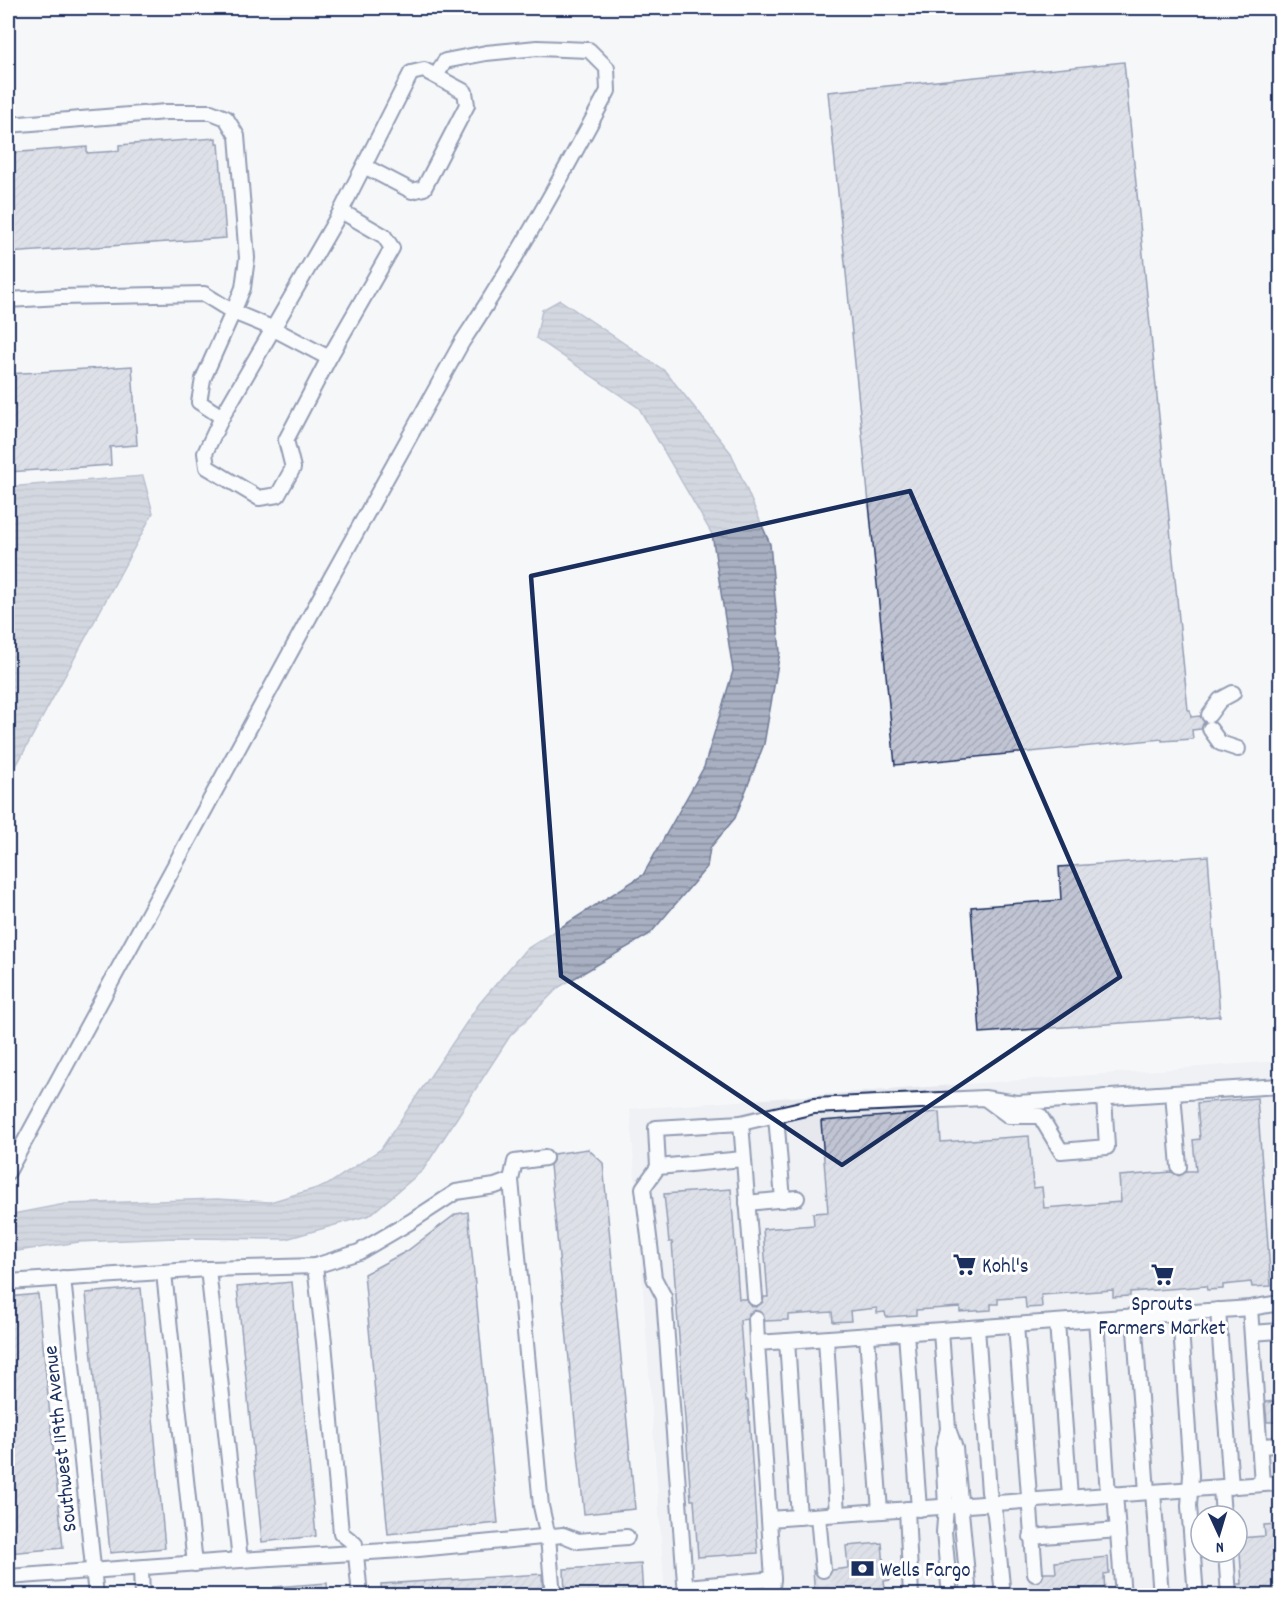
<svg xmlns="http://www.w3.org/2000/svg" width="1288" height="1603" font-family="Dekko,sans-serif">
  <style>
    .built { fill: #e6e8ee; fill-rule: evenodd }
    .water { fill: url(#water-rules); stroke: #707c99; stroke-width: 1.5 }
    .building { fill: url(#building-hatch); stroke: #1b2f5e; stroke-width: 1.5 }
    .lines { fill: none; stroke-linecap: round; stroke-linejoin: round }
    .minor-tunnel { stroke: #cacfda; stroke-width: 14; stroke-dasharray: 14 7; stroke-linecap: butt }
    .minor-casing { stroke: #1b2f5e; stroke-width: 18 }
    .minor { stroke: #fff; stroke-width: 14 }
    .marked { fill: none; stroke: #1b2f5e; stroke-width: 4.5; stroke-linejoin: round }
    .labels { text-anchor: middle; stroke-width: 6; stroke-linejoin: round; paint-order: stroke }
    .poi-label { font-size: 21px; fill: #1b2f5e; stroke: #fff; text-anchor: start }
    .street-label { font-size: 21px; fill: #1b2f5e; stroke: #fff }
  </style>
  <defs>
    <pattern id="water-rules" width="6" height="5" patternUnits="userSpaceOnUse" patternTransform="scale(1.5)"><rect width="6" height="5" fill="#a9b0c1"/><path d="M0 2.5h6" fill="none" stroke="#8990a0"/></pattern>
    <pattern id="building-hatch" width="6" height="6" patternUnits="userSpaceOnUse" patternTransform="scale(1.5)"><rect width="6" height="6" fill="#c0c4d3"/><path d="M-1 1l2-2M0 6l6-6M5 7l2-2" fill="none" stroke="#a4a9b8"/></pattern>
  </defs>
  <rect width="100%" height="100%" fill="#f6f7f9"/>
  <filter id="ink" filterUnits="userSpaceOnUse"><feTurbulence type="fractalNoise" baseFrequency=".0167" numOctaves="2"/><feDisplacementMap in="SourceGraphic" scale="12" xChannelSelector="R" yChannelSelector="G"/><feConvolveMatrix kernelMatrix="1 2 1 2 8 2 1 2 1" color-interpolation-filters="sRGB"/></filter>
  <g filter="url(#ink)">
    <!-- built -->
    <path class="built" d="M 1280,1061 L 1280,1595 L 665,1595 L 630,1109 ZM 1201,1516 L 1237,1516 L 1237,1552 L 1201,1552 Z"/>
    <!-- water -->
    <g class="water">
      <path d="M 560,300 L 665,371 L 731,453 L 770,544 L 780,652 L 764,744 L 735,818 L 710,848 L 707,867 L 650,934 L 559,987 L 510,1036 L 423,1170 L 370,1215 L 286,1239 L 175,1238 L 79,1242 L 11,1252 C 6,1238 6,1228 13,1214 L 65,1204 L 217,1199 L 270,1202 L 327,1185 L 381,1149 L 479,1004 L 525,950 L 643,875 L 704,767 L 733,671 L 712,534 L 639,408 L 536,338 L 542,310 Z"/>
      <polygon points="143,476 153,513 8,781 8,487"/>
    </g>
    <!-- building -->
    <g class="building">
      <polygon points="1124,62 1188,710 1190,710 1191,717 1200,716 1204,722 1201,729 1192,730 1193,739 1162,741 1162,739 895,765 828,92"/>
      <polygon points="216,138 216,143 219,143 226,238 8,253 8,153 87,147 87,153 119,151 119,145"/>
      <polygon points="132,366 137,445 110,447 111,465 8,472 8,374"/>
      <polygon points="1208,856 1220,1016 980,1033 971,907 1061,900 1059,867"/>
      <polygon points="1257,1098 1271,1286 1252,1287 1251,1282 1223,1285 1223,1289 1207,1290 1206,1286 1130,1292 1130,1296 1113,1297 1113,1290 1041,1295 1042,1307 1026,1308 1025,1297 998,1299 998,1304 991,1304 991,1310 960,1312 960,1307 916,1310 916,1315 886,1317 885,1312 877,1313 877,1308 850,1311 851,1321 833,1322 832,1312 788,1315 788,1320 765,1321 763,1314 755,1310 748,1314 747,1319 740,1320 746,1400 748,1400 758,1553 698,1557 694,1500 691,1500 672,1242 669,1242 664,1194 731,1189 739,1299 746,1299 751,1306 756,1307 763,1302 764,1297 768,1297 763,1229 814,1225 813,1213 828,1212 821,1121 939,1112 941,1142 1029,1136 1033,1188 1042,1187 1044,1208 1121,1202 1119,1176 1172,1172 1179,1176 1187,1171 1196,1171 1193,1140 1200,1139 1197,1103"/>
      <polygon points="588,1149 603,1163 635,1509 584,1514 550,1165 553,1161 553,1154"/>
      <polygon points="468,1212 498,1523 388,1534 364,1274 407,1251 456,1214"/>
      <polygon points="292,1282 316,1536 262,1542 237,1287"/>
      <polygon points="141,1288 165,1548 110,1553 86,1293"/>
      <polygon points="38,1294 63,1548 8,1553 8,1297"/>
      <polygon points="1281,1401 1281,1422 1267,1422 1265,1402"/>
      <polygon points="1281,1524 1279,1596 1238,1596 1237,1584 1242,1584 1239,1538 1265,1536 1264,1525"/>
      <polygon points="882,1543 884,1566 889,1566 890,1580 884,1581 886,1596 850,1596 850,1594 815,1596 813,1571 820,1578 828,1578 832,1570 848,1568 846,1546"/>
      <polygon points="1108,1557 1109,1573 1104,1574 1105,1596 1032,1596 1031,1582 1041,1581 1044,1573 1056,1573 1055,1562"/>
      <polygon points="641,1564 643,1596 565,1596 564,1569"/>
      <polygon points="542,1574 543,1596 382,1596 381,1584"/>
      <polygon points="327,1583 328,1596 274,1596 274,1587"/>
    </g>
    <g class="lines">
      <!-- minor-tunnel -->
      <g class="minor-tunnel">
        <polyline points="823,1570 825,1596"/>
        <polyline points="1035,1574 1036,1596"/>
      </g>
      <defs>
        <g id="minor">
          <polyline points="8,125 166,112 211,112 226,118 237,136 247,258 243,288 233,312 204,294 61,297 8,300"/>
          <polyline points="329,358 272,328 233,312 203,379 199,402 222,417 205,453 207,467 259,498 278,495 293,468 286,440 329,358 392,248 384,236 341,211 411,73 424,70 465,92 467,105 424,188 412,191 364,166"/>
          <polyline points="222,417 341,211"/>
          <polyline points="1209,715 1220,700 1233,693"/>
          <polyline points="1210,729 1220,743 1238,749"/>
          <polyline points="986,1099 1009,1116 1040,1116 1061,1151 1107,1147 1104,1097"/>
          <polyline points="776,1116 783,1200"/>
          <polyline points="741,1123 755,1298"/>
          <polyline points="545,1158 515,1162 511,1180 541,1506 548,1537 553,1596"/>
          <polyline points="658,1167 743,1159"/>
          <polyline points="1179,1167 1173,1093 1280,1086"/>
          <path d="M 8,1172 L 322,594 L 462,342 C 516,261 562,176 608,91 L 607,68 L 589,50 L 537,48 L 486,53 L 445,61 L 436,76"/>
          <polyline points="747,1203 797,1198"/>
          <polyline points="315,1266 324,1342 341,1533 355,1544 360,1596"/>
          <polyline points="208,1269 240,1560"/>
          <polyline points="164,1273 195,1564"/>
          <polyline points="63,1278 96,1596"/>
          <polyline points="8,1282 208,1269 315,1266 359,1252 410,1222 456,1192 495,1186 511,1180"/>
          <polyline points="1250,1308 1262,1484"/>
          <polyline points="1218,1310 1231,1487"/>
          <polyline points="1180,1313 1191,1475 1189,1506 1196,1596"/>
          <polyline points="1134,1317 1147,1492"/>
          <polyline points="756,1319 757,1343"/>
          <polyline points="1096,1319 1108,1494"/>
          <polyline points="1057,1322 1070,1497"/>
          <polyline points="1016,1325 1035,1574"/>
          <polyline points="977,1328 989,1492 995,1515 1003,1596"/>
          <polyline points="941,1331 948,1429"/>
          <polyline points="906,1333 919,1509"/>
          <polyline points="1252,1333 1280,1331"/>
          <polyline points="867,1336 880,1511"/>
          <polyline points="826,1339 837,1514"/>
          <polyline points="1260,1446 1280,1445"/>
          <polyline points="1221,1488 1223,1516"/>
          <polyline points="1153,1492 1161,1596"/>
          <polyline points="1115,1494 1123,1596"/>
          <polyline points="907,1509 911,1596"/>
          <polyline points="818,1516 823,1570"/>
          <polyline points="799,1517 787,1341 1250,1308 1280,1303"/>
          <polyline points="769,1519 1280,1483"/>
          <polyline points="1031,1537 1118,1530"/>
          <polyline points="1226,1552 1229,1596"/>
          <polyline points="141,1569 142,1596"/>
          <polyline points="8,1577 240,1560 419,1549 563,1535 578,1541 627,1537"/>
          <polyline points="686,1587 773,1579"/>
          <polyline points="686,1596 664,1297 654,1278 643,1188 658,1167 656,1128 741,1123 814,1106 984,1098 1017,1103 1173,1093"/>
          <polyline points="771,1596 773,1579 757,1343 787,1341"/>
          <polyline points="950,1596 944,1532 946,1507 943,1449 948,1429 955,1448 969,1596"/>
        </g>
      </defs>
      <!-- minor casing -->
      <use href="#minor" class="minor-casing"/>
      <!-- minor -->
      <use href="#minor" class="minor"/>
    </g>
  </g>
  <!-- marked area -->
  <path d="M0 0H1288V1603H0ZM 910,491 L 1120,977 L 842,1165 L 561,976 L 531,576 Z" fill="#f6f7f9" fill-opacity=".55" fill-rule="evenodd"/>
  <path class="marked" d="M 910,491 L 1120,977 L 842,1165 L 561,976 L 531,576 Z"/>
  <!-- icons -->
  <defs>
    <symbol id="supermarket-bare" viewBox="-9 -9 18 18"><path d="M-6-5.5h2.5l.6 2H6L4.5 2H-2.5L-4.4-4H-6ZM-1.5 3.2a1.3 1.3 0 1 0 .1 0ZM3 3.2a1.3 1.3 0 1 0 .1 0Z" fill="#1b2f5e" stroke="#fff" stroke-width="2.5" paint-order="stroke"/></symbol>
    <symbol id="bank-bare" viewBox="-9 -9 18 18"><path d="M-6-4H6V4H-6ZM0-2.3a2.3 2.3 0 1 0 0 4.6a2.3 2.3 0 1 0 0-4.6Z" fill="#1b2f5e" stroke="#fff" stroke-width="2.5" paint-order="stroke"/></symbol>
  </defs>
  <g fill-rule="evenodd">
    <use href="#supermarket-bare" x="948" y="1248" width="33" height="33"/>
    <use href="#supermarket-bare" x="1146" y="1258" width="33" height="33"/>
    <use href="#bank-bare" x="846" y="1552" width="33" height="33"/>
  </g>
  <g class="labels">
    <!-- poi labels -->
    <g class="poi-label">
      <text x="982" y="1272">Kohl's</text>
      <text x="1162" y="1310" text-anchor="middle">Sprouts<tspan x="1162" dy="24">Farmers Market</tspan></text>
      <text x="880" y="1576">Wells Fargo</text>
    </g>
    <!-- street labels -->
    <g class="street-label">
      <text transform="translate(59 1439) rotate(-96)" y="7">Southwest 119th Avenue</text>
    </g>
  </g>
  <!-- margin -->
  <rect width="1288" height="1603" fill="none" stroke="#fff" stroke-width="30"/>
  <rect x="15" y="15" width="1258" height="1573" fill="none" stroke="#1b2f5e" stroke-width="2" filter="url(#ink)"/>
  <!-- north arrow -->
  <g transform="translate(1219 1534) rotate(176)"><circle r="28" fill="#ffffff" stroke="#a4acbf" stroke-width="1.5"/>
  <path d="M0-4.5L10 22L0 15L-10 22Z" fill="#1b2f5e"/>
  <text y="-9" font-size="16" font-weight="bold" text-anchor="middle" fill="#1b2f5e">N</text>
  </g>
</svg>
